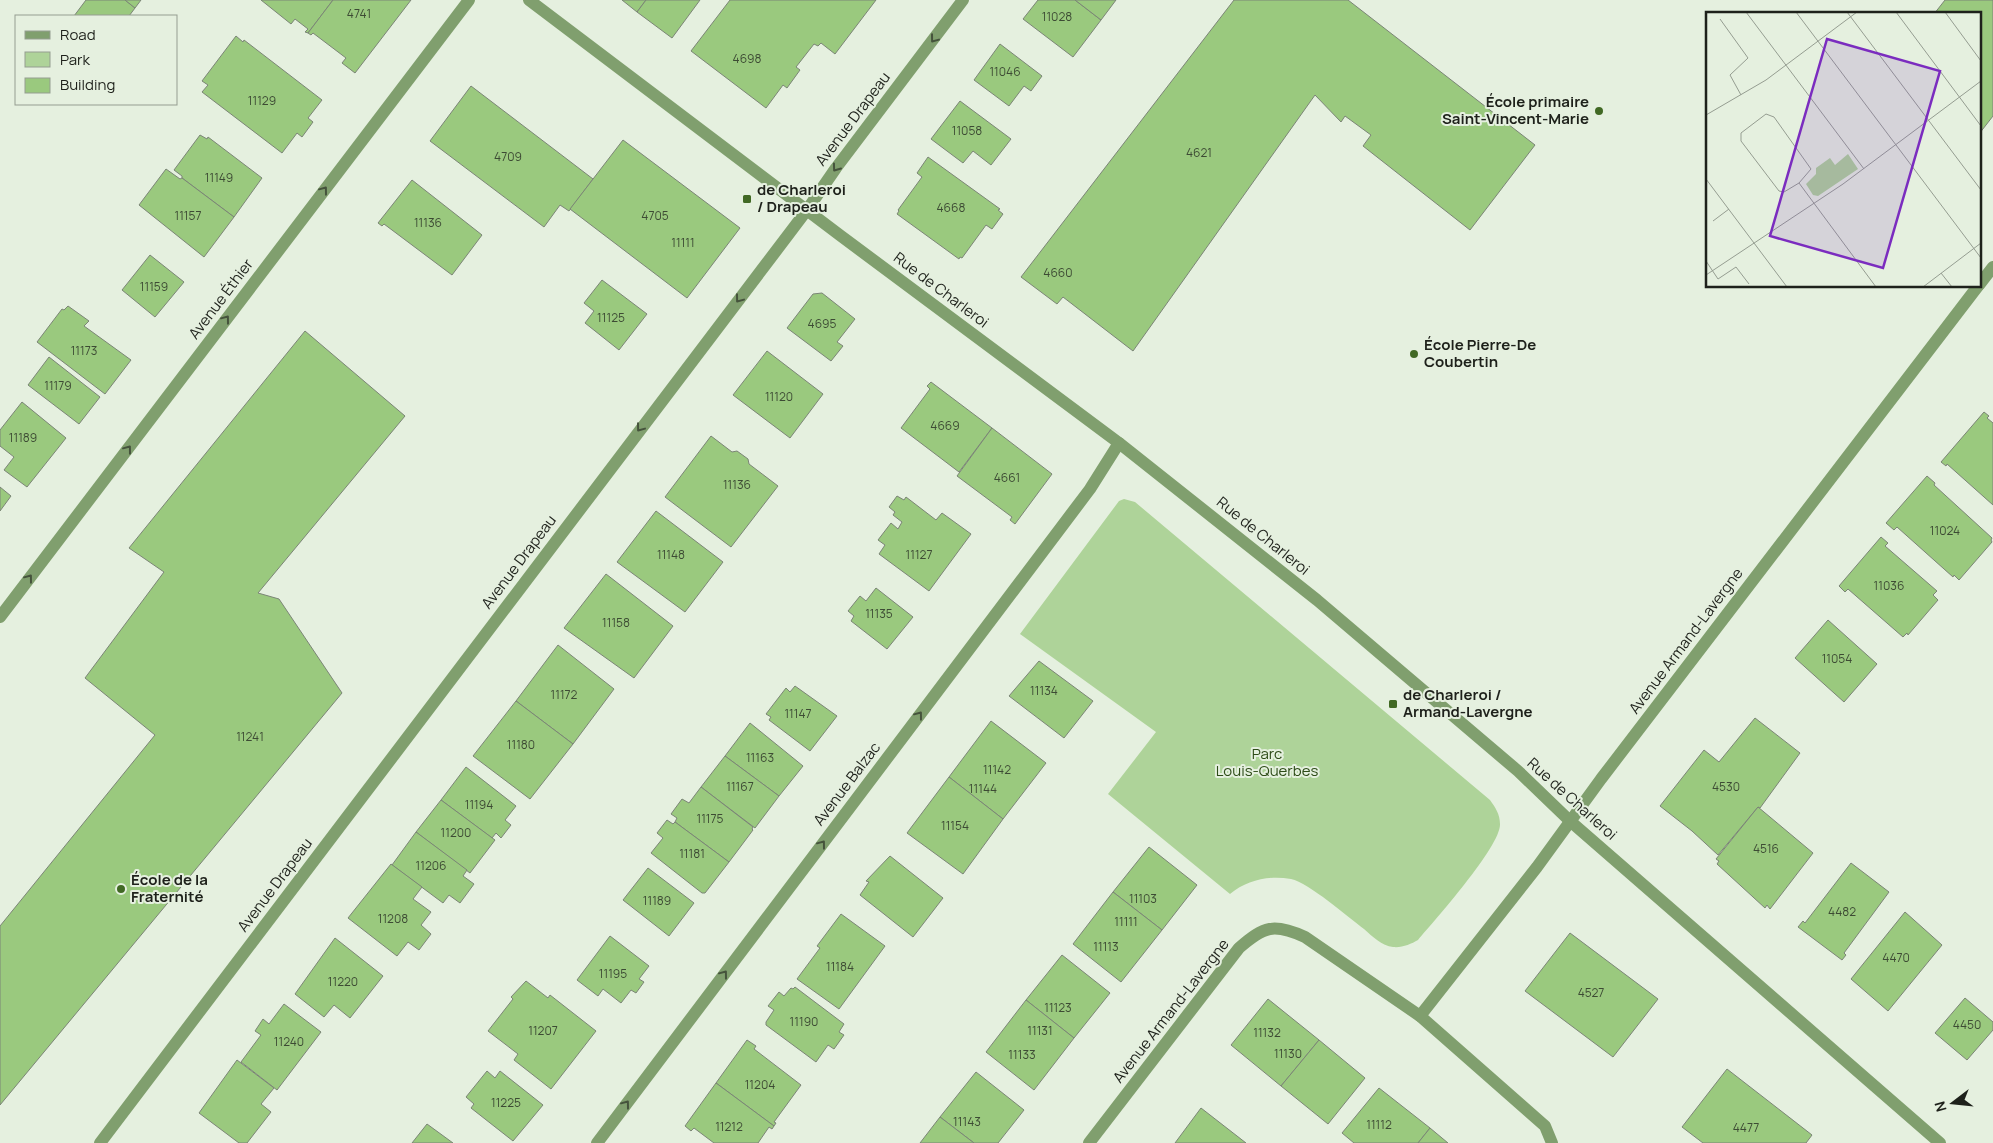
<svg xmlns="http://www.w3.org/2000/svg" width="1993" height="1143" font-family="Manrope,sans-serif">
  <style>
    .green { fill: #aed399 }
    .building { fill: #9ac97e; stroke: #7b8576 }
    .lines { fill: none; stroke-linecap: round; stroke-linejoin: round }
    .minor { stroke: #809f6e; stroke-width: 12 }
    .oneway { stroke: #45533c }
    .poi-dot { fill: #416924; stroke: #e5f0df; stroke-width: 2 }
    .labels { text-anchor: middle; stroke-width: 4; stroke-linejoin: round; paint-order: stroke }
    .number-label { font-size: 12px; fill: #3d4b34 }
    .poi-label { font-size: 15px; font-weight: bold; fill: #1e211b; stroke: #e5f0df; text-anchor: start }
    .street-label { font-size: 15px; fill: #1e211b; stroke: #e5f0df }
    .park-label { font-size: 15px; fill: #2e4c18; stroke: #e5f0df }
    .inset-road { fill: none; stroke: #959d91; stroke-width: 1 }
    .view { fill: #7b2cbf; fill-opacity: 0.15; stroke: #7b2cbf; stroke-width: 2.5 }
    .inset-edge { fill: none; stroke: #1e211b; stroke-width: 2.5 }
  </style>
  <rect width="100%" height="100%" fill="#e5f0df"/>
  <!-- green -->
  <path class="green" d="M 1124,499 L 1135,502 L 1490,800 C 1495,807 1500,814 1500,824 C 1501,846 1435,920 1418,940 C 1411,944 1402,948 1393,947 C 1382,946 1372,936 1364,929 C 1348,917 1309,883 1291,879 C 1269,875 1247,880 1230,894 L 1108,794 L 1156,732 L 1020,634 L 1119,501 Z"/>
  <!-- building -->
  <g class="building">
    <polygon points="86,0 125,0 135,8 129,16 74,16"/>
    <polygon points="125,0 141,0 135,8"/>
    <polygon points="261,0 333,0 308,33 305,32 308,29 295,19 291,24"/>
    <polygon points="333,0 411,0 355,73 342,63 346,58 313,33 311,35 308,33"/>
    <polygon points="622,0 646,0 637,12"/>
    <polygon points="646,0 700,0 672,38 637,12"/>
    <polygon points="730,0 876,0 835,54 821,43 818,46 814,44 796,67 800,70 787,88 783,85 766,108 691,51"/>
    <polygon points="1038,0 1075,0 1101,20 1073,57 1023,19"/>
    <polygon points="1075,0 1116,0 1101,20"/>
    <polygon points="1234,0 1348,0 1535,145 1470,230 1363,146 1371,135 1345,116 1341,122 1315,95 1133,351 1063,297 1057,304 1021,277"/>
    <polygon points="1945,0 1993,0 1993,116 1979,134 1979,14 1934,14"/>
    <polygon points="236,36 243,42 244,40 322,100 308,118 313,122 302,137 297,133 282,153 202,92 208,85 202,81"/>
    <polygon points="1000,44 1042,76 1031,91 1024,86 1009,106 974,80"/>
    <polygon points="471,86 593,179 569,211 560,205 544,227 430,141"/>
    <polygon points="960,101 1011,139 991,165 973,151 963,163 931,139"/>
    <polygon points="200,135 207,139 208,137 262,178 234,217 182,178 182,176 174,170"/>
    <polygon points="623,140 740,228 687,298 570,209"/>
    <polygon points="928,157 1000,209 998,210 1003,214 992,229 986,225 962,258 960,257 959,259 897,214 899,211 898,210 922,177 917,173"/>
    <polygon points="166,169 180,179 182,178 234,217 204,257 139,205"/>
    <polygon points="412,180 482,235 452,275 384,224 382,226 378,223"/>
    <polygon points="150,255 184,282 155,317 122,290"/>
    <polygon points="602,280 647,314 619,350 585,323 594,311 584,303"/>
    <polygon points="822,293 855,319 837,342 843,346 831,361 787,328 813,294"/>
    <polygon points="68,306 89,321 84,326 131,360 105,394 37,342 62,309 64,310"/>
    <polygon points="305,331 405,416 258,593 279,599 342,693 0,1105 0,926 155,735 85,678 164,572 129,548"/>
    <polygon points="767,351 823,394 790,438 733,395"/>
    <polygon points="49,357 100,397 79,424 28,385"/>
    <polygon points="931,382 992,428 959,472 901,428 930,389 927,386"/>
    <polygon points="22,402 66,438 27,487 4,470 14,457 0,446 0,430"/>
    <polygon points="1984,412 1989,416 1987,418 1993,423 1993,505 1947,464 1946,466 1941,462"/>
    <polygon points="992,428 1052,474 1015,524 1010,520 1012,517 957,476"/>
    <polygon points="711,436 732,452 737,451 748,459 749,464 778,486 731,547 665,497"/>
    <polygon points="1927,476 1935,483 1934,485 1992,538 1991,540 1992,542 1959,580 1954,575 1953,577 1897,527 1894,530 1886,523"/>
    <polygon points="0,487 11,496 0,511"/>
    <polygon points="897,496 904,500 906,497 936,520 942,513 971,534 929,591 879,554 885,545 878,540 891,523 898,529 902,522 893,515 895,512 889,507"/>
    <polygon points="656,511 723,562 685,612 617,562"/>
    <polygon points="1881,537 1888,543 1885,546 1937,591 1933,595 1938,600 1908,635 1907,633 1903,637 1848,589 1845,592 1839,586"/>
    <polygon points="606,574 673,626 634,678 564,628"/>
    <polygon points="876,588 913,617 887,649 851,621 854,616 848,611 860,596 866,601"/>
    <polygon points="1828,620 1877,664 1844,702 1795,658"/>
    <polygon points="558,645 614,689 573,744 516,701"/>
    <polygon points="1039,661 1093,701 1064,738 1009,696"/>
    <polygon points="795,686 837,716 810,751 769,720 771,717 766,714 786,688 790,692"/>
    <polygon points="516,701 573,744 530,799 473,756"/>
    <polygon points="1755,718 1800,753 1760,808 1758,807 1718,855 1692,831 1660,806 1704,750 1719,762"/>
    <polygon points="991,721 1046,763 1003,819 949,777"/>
    <polygon points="750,723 803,766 779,796 725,756"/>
    <polygon points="725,756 779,796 755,828 701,787"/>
    <polygon points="466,767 516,806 505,820 511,825 501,838 496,833 492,838 441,800"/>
    <polygon points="949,777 1003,819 963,874 907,833"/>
    <polygon points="701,787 753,827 752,829 753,830 729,862 675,822 677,818 671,814 682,799 689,803"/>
    <polygon points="441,800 495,840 470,873 416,832"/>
    <polygon points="1758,807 1813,853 1770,909 1767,905 1765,908 1717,864 1719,861 1716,859"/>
    <polygon points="667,820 673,824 675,822 729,862 705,893 702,893 651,853 663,838 657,833"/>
    <polygon points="416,832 467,870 463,876 474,884 460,903 449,895 443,903 392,865"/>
    <polygon points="1149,847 1197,885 1162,930 1113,892"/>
    <polygon points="890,856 943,898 913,937 860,895 869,882 866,881"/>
    <polygon points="1851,863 1889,892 1844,953 1846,955 1842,960 1798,927 1803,921 1805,923"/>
    <polygon points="391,864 422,887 413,899 431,912 421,925 431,934 419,950 408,942 397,956 348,918"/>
    <polygon points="648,868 694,903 669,936 623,900"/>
    <polygon points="1113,892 1162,930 1121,982 1073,944"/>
    <polygon points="1905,912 1942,945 1888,1011 1851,979"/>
    <polygon points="841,914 885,946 839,1009 797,979 820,948 817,946"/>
    <polygon points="1570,933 1658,999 1613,1057 1525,991"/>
    <polygon points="610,936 649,966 639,979 644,982 636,993 631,990 621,1003 603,989 598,996 577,980"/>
    <polygon points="335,938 383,976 350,1018 334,1005 324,1017 295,994"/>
    <polygon points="1062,955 1110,993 1074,1038 1026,1000"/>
    <polygon points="526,981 548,998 550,995 596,1031 551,1089 514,1060 518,1054 488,1031 513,999 511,997"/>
    <polygon points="795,987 844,1024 839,1032 844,1035 834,1049 828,1045 816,1062 766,1025 766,1022 774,1010 768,1006 779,992 784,996 791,988 793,989"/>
    <polygon points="1965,998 1993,1022 1993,1030 1967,1060 1935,1033"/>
    <polygon points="1268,999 1319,1040 1281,1086 1231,1045"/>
    <polygon points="1026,1000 1074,1038 1034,1090 986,1052"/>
    <polygon points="284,1004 321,1032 277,1090 241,1062 261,1035 255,1031 263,1019 269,1024"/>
    <polygon points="747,1040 756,1046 754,1049 801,1085 774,1122 776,1123 774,1126 716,1083"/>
    <polygon points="1319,1040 1365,1078 1328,1124 1281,1086"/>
    <polygon points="237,1060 274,1088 261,1104 271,1112 247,1143 239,1143 199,1113"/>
    <polygon points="1727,1069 1812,1135 1806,1143 1703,1143 1682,1127"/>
    <polygon points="487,1071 495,1078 500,1071 543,1105 513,1141 471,1108 474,1104 466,1097"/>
    <polygon points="976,1072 1024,1110 998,1143 974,1143 940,1117"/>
    <polygon points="716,1083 774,1126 772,1129 769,1127 758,1143 714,1143 694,1128 691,1131 685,1126"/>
    <polygon points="1379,1088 1430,1128 1418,1143 1354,1143 1342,1133"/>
    <polygon points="1201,1108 1246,1143 1175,1143"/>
    <polygon points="940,1117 974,1143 920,1143"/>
    <polygon points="427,1124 453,1143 412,1143"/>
    <polygon points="1430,1128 1448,1143 1418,1143"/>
  </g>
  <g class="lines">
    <!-- minor -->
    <g class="minor">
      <polyline points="529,0 841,236 1119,443 1317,600 1518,771 1570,821 1940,1143"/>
      <polyline points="1979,285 1993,267"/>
      <polyline points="0,617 469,0"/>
      <polyline points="1420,1016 1537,867 1601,779 1978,286"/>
      <polyline points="100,1143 807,210 836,168 963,0"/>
      <polyline points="597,1143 1090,489 1119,443"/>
      <path d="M 1089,1143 L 1239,948 C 1264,926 1274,923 1305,937 L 1420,1016 L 1545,1126 L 1552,1143"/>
    </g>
  </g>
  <!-- one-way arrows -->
  <defs><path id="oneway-chevron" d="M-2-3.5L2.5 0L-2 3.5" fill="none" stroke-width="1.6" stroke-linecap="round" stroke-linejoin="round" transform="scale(1.25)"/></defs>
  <g class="oneway">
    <use href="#oneway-chevron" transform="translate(934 39) rotate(127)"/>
    <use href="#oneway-chevron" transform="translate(836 168) rotate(126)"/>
    <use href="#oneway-chevron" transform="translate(324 190) rotate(-53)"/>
    <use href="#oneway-chevron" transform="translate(739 299) rotate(127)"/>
    <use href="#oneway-chevron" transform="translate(226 319) rotate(-53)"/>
    <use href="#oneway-chevron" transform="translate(640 428) rotate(127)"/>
    <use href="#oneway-chevron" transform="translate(128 449) rotate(-53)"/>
    <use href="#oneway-chevron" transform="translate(29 578) rotate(-53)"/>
    <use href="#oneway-chevron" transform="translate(919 715) rotate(-53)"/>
    <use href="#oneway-chevron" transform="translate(822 844) rotate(-53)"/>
    <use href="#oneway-chevron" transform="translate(724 974) rotate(-53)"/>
    <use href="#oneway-chevron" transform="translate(626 1104) rotate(-53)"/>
  </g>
  <!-- markers -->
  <g class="poi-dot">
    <circle cx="1599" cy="111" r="5"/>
    <rect x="742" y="194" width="10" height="10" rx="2.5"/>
    <circle cx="1414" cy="354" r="5"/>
    <rect x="1388" y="699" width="10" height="10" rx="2.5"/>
    <circle cx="121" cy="889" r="5"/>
  </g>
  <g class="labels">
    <!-- number labels -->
    <g class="number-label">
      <text x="359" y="18">4741</text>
      <text x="1057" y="21">11028</text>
      <text x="747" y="63">4698</text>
      <text x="1005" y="76">11046</text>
      <text x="262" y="105">11129</text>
      <text x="967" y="135">11058</text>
      <text x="1199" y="157">4621</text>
      <text x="508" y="161">4709</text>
      <text x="219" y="182">11149</text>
      <text x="951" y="212">4668</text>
      <text x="188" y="220">11157</text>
      <text x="655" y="220">4705</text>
      <text x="428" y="227">11136</text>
      <text x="683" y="247">11111</text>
      <text x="1058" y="277">4660</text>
      <text x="154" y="291">11159</text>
      <text x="611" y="322">11125</text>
      <text x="822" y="328">4695</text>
      <text x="84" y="355">11173</text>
      <text x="58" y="390">11179</text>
      <text x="779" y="401">11120</text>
      <text x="945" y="430">4669</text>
      <text x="23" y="442">11189</text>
      <text x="1007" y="482">4661</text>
      <text x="737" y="489">11136</text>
      <text x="1945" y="535">11024</text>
      <text x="671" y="559">11148</text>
      <text x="919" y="559">11127</text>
      <text x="1889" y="590">11036</text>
      <text x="879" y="618">11135</text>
      <text x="616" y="627">11158</text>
      <text x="1837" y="663">11054</text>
      <text x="1044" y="695">11134</text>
      <text x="564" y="699">11172</text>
      <text x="798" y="718">11147</text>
      <text x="250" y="741">11241</text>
      <text x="521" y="749">11180</text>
      <text x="760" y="762">11163</text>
      <text x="997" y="774">11142</text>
      <text x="740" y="791">11167</text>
      <text x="1726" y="791">4530</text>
      <text x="983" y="793">11144</text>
      <text x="479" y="809">11194</text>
      <text x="710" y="823">11175</text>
      <text x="955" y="830">11154</text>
      <text x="456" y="837">11200</text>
      <text x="1766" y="853">4516</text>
      <text x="692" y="858">11181</text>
      <text x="431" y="870">11206</text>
      <text x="1143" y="903">11103</text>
      <text x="657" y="905">11189</text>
      <text x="1842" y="916">4482</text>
      <text x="393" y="923">11208</text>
      <text x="1126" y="926">11111</text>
      <text x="1106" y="951">11113</text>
      <text x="1896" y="962">4470</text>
      <text x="840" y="971">11184</text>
      <text x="613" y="978">11195</text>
      <text x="343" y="986">11220</text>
      <text x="1591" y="997">4527</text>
      <text x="1058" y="1012">11123</text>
      <text x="804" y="1026">11190</text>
      <text x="1967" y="1029">4450</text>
      <text x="543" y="1035">11207</text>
      <text x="1040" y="1035">11131</text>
      <text x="1267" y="1037">11132</text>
      <text x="289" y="1046">11240</text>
      <text x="1288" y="1058">11130</text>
      <text x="1022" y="1059">11133</text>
      <text x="760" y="1089">11204</text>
      <text x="506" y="1107">11225</text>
      <text x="967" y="1126">11143</text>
      <text x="1379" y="1129">11112</text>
      <text x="729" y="1131">11212</text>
      <text x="1746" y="1132">4477</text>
    </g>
    <!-- poi labels -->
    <g class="poi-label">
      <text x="1589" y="107" text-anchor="end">École primaire<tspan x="1589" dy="17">Saint-Vincent-Marie</tspan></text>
      <text x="757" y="195">de Charleroi<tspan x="757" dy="17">/ Drapeau</tspan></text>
      <text x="1424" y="350">École Pierre-De<tspan x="1424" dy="17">Coubertin</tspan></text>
      <text x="1403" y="700">de Charleroi /<tspan x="1403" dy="17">Armand-Lavergne</tspan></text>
      <text x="131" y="885">École de la<tspan x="131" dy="17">Fraternité</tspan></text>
    </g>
    <!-- street labels -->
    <g class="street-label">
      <text transform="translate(853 119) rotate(-53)" y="5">Avenue Drapeau</text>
      <text transform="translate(941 290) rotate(37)" y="5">Rue de Charleroi</text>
      <text transform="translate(221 299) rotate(-53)" y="5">Avenue Éthier</text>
      <text transform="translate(1263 536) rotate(39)" y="5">Rue de Charleroi</text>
      <text transform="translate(519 562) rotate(-53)" y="5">Avenue Drapeau</text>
      <text transform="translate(1686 641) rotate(-53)" y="5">Avenue Armand-Lavergne</text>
      <text transform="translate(847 784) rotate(-53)" y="5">Avenue Balzac</text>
      <text transform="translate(1572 799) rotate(42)" y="5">Rue de Charleroi</text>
      <text transform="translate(275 885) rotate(-53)" y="5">Avenue Drapeau</text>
      <text transform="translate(1171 1011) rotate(-52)" y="5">Avenue Armand-Lavergne</text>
    </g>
    <!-- park labels -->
    <g class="park-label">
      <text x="1267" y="759">Parc<tspan x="1267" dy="17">Louis-Querbes</tspan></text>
    </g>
  </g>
  <!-- overview -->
  <g transform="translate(1706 12)">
    <rect width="275" height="275" fill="#e5f0df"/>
    <path d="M 142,142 L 152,157 L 112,184 L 107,183 L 100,172 L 110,162 L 110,156 L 124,146 L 129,153 Z" fill="#aed399"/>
    <path class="inset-road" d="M 40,0 L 158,157M 90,0 L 275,246M 141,0 L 275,178M 190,0 L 275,114M 239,0 L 275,49M 14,7 L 42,46 L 24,63 L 35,83M 0,103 L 60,68 L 151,0M 0,167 L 81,275M 93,171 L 78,180 L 73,179 L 35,129 L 35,121 L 60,102 L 68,105 L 105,157 L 93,171 L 170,275M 7,209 L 23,197M 0,249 L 12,267 L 30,255 L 43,272M 235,261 L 246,275M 0,263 L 137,172 L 275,69M 217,275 L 275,231"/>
    <path class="view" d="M 121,27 L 234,59 L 177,256 L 64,224 Z"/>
    <rect width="275" height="275" class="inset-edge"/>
  </g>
  <!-- legend -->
  <rect x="15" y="15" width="162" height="90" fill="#e5f0df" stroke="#959d91"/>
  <rect x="25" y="31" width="25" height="8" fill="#809f6e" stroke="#959d91"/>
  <text x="60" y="40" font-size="15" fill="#1e211b">Road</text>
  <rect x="25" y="52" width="25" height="15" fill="#aed399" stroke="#959d91"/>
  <text x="60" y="65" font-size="15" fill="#1e211b">Park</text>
  <rect x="25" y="78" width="25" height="15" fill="#9ac97e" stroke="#959d91"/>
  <text x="60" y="90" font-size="15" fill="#1e211b">Building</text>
  <!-- north arrow -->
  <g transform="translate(1953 1103) rotate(254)" stroke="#e5f0df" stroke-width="4" paint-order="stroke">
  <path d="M0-4L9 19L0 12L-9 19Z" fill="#1e211b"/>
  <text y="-8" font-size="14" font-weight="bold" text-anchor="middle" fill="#1e211b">N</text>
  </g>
</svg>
